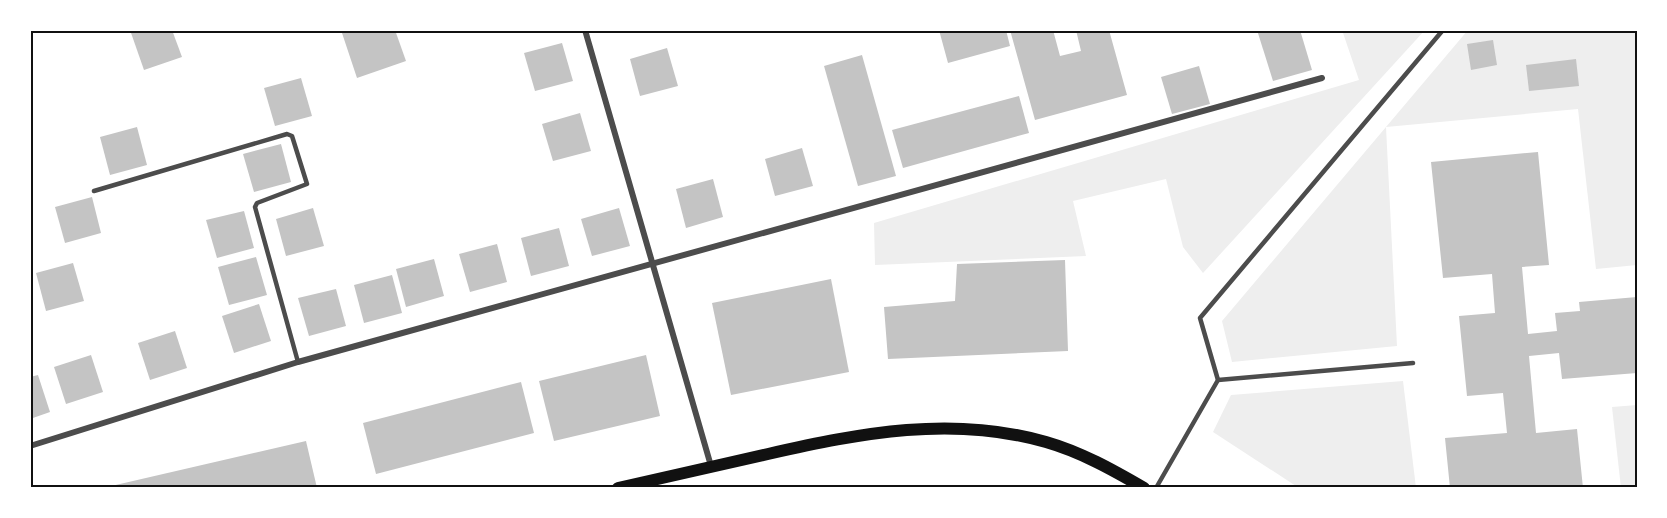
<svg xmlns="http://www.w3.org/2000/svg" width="1667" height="518" font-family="Bitter,serif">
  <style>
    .green { fill: #eee }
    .building { fill: #c4c4c4 }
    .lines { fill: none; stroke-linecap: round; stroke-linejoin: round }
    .service { stroke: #4c4c4c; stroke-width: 4.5 }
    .minor { stroke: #4c4c4c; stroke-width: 6 }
    .secondary { stroke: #111; stroke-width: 12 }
    .neatline { fill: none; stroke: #111; stroke-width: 2 }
  </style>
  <rect width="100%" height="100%" fill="#fff"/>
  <!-- green -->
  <g class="green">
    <polygon points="1342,30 1425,30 1203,273 1183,247 1166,179 1073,201 1086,256 875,265 874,223 1359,80"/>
    <polygon points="1468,30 1637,30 1637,265 1596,269 1578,109 1386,127 1397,346 1232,362 1222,321"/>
    <polygon points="1403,381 1416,488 1299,488 1213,432 1231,395"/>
    <polygon points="1637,405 1637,488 1621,488 1612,407"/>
  </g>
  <!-- building -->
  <g class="building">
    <polygon points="130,30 172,30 182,57 144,70"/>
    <polygon points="341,30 395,30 406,61 357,78"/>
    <polygon points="939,30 1006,30 1010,46 948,63"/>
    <polygon points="1010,30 1053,30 1060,56 1081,51 1076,30 1109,30 1127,95 1035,120"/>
    <polygon points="1257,30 1300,30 1312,70 1273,81"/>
    <polygon points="1493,40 1497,65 1471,70 1467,44"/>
    <polygon points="562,43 573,81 535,91 524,53"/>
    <polygon points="667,48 678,86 640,96 630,59"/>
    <polygon points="862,55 896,176 858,186 824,66"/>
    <polygon points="1576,59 1579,86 1529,91 1526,65"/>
    <polygon points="1199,66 1210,104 1172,114 1161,77"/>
    <polygon points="301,78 312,116 275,126 264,88"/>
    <polygon points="1019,96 1029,133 903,168 892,130"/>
    <polygon points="580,113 591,151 553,161 542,124"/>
    <polygon points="137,127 147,165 110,175 100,137"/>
    <polygon points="281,144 291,182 254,192 243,154"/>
    <polygon points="802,148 813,186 775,196 765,159"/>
    <polygon points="1538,152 1549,265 1522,267 1528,334 1557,331 1555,313 1580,311 1579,302 1637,297 1637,373 1562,379 1559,353 1529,356 1536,433 1577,429 1583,488 1450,488 1445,438 1507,433 1503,393 1467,396 1459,316 1495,313 1492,274 1443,278 1431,162"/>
    <polygon points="713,179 723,217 686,228 676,189"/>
    <polygon points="92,197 101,233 65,243 55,207"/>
    <polygon points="313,208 324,246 286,256 276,219"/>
    <polygon points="619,208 630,246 592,256 581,219"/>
    <polygon points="244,211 254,248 217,258 206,220"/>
    <polygon points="559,228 569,266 531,276 521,238"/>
    <polygon points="497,244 507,282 470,292 459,254"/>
    <polygon points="256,257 267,295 229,305 218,267"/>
    <polygon points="434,259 444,296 406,307 396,269"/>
    <polygon points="1065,260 1068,351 888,359 884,307 955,301 957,264"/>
    <polygon points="73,263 84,301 46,311 36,273"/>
    <polygon points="392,275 402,313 364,323 354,285"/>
    <polygon points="831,279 849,372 731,395 712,303"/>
    <polygon points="336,289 346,326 309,336 298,298"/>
    <polygon points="259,304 271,341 234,353 222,316"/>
    <polygon points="175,331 187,368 150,380 138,343"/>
    <polygon points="91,355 103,392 66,404 54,367"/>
    <polygon points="646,355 660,416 554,441 539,381"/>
    <polygon points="38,375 50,412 30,419 30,377"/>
    <polygon points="521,382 534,433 376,474 363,423"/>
    <polygon points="306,441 317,488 107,488 107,487"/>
  </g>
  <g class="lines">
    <!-- service -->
    <g class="service">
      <polyline points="94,191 287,134 292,136 307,184 257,203 255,207 298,362"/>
      <polyline points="1218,380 1413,363"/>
      <polyline points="1156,488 1218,380 1200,318 1443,30"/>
    </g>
    <!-- minor -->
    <g class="minor">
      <polyline points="585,30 711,466"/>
      <polyline points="30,446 298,362 1322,78"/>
    </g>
    <!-- secondary -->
    <path class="secondary" d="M 618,488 C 668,477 718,465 768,454 C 861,433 952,415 1046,442 C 1081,452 1113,470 1144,488"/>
  </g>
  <!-- border -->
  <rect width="1667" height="518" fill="none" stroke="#ffffff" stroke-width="63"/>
  <rect x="32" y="32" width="1604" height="454" class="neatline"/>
</svg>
